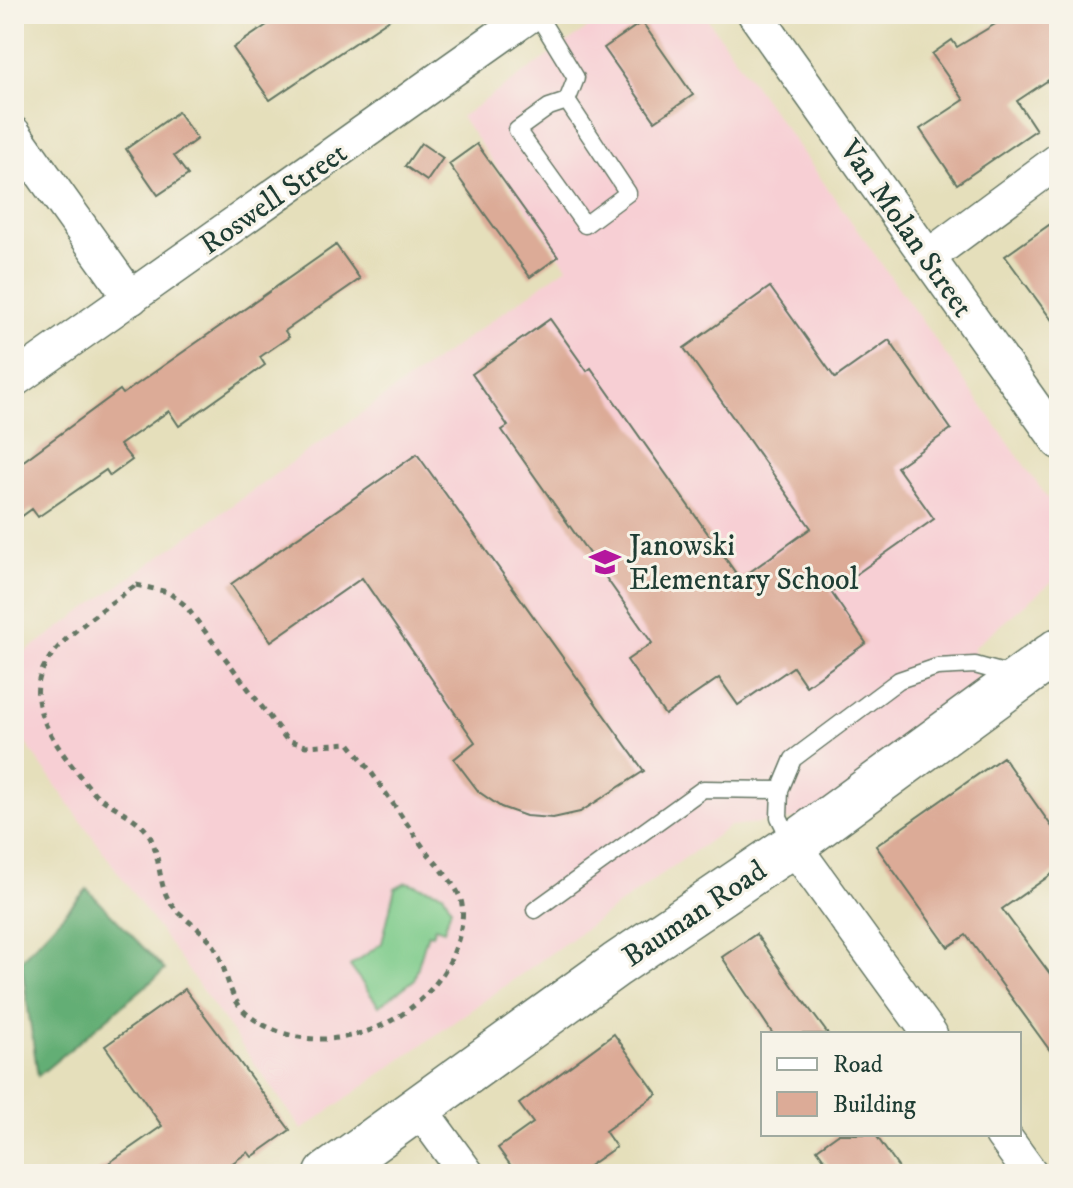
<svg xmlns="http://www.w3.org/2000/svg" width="1073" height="1188" font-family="'IM FELL DW Pica',serif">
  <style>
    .built { fill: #f7cfd4 }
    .green { fill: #7bca89; stroke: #4d845e; stroke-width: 2 }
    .forest { fill: #64ae75; stroke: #427654; stroke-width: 2 }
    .building { fill: #dcab97 }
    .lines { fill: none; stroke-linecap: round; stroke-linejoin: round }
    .lane-casing { stroke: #647663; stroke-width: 19 }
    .street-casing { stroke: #647663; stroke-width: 37 }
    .secondary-casing { stroke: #647663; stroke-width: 47 }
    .path { stroke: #647663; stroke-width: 5; stroke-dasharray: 6 6; stroke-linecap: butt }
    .lane { stroke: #fff; stroke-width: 16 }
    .street { stroke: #fff; stroke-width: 34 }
    .secondary { stroke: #fff; stroke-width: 44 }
    .labels { text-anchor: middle; stroke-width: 6; stroke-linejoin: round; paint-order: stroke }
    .street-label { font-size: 30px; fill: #1f3d34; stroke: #f7f3e8 }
    .poi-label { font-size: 30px; fill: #1f3d34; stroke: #f7f3e8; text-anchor: start }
  </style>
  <rect width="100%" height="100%" fill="#f7f3e8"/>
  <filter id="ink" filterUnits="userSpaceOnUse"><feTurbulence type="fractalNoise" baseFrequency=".0125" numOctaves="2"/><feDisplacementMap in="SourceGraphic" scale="16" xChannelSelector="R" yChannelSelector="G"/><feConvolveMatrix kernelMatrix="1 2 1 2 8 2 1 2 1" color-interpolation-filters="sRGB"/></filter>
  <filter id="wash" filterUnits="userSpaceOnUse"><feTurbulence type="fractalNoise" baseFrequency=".006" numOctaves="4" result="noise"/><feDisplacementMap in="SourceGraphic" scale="32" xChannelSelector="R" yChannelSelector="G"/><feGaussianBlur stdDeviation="1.8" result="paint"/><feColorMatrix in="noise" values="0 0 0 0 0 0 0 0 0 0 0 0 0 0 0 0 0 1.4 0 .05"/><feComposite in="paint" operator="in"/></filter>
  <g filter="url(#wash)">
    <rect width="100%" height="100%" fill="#e5dfbb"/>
    <!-- built -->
    <polygon class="built" points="608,14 704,14 1059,514 1059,576 974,647 978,693 809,818 730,826 302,1130 14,727 14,660 567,267 461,117"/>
    <!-- green -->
    <polygon class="green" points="406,882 443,893 451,908 444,930 435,927 432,934 428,933 414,980 379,1006 350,966 382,943 395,888"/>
    <!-- forest -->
    <polygon class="forest" points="87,889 165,970 38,1076 21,960"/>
    <g id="blocks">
      <!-- building -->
      <g class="building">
        <polygon points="283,14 397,14 270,100 233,48"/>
        <polygon points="1012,14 1050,14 1059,27 1059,73 1017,101 1036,130 957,184 920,129 964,100 932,54 952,40 957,47"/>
        <polygon points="642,22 693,95 655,121 604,48"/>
        <polygon points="178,112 197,139 174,156 188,175 158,195 126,149"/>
        <polygon points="421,143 443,158 427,181 405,166"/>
        <polygon points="477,144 558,257 530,277 449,164"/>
        <polygon points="1059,218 1059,330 1005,256"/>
        <polygon points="336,245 360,279 285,331 289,337 260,357 265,365 179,426 169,411 120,445 132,460 110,476 106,470 38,517 32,509 14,522 14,468 120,390 123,394"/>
        <polygon points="770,287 835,378 889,340 951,429 897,467 934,519 831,592 866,643 806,686 793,667 738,705 719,678 665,715 627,660 652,643 502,430 508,426 472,374 550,319 587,371 591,368 740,579 811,528 684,348"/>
        <polygon points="417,454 644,771 580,812 553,818 526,816 501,807 479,792 454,759 475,742 362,578 271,641 231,584"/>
        <polygon points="1003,757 1059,837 1059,869 1002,909 1059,986 1059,1063 966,935 948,947 876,846"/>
        <polygon points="756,934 794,988 828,1034 773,1034 722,957"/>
        <polygon points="185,989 290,1130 252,1157 248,1152 217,1174 93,1174 162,1126 105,1046"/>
        <polygon points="614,1034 657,1094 605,1131 616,1147 577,1174 517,1174 498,1148 533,1123 519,1104"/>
        <polygon points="838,1134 875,1134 903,1174 835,1174 817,1149"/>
      </g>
    </g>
  </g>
  <g filter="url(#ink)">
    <use href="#blocks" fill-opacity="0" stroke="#647663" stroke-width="2"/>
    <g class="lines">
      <defs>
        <g id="lane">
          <polyline points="537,14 576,78 567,101 549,107 517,130 585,225 628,193 567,101"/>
          <polyline points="792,843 779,817 780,790 793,759 899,680 937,667 975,665 1015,676"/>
          <polyline points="535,910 703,789 780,790"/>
        </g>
        <g id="street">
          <polyline points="755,14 1059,442"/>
          <polyline points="14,134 131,298"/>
          <polyline points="928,257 1059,160"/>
          <polyline points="14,380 531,14"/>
          <polyline points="793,845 930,1034"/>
          <polyline points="418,1107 467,1174"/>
          <polyline points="1002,1134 1031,1174"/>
        </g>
        <polyline id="secondary" points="327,1174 616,965 793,845 1059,650"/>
      </defs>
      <!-- lane casing -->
      <use href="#lane" class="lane-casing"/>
      <!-- street casing -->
      <use href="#street" class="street-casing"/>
      <!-- secondary casing -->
      <use href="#secondary" class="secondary-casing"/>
      <!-- path -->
      <path class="path" d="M 136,585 L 168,592 L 185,605 L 287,740 L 306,746 L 349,743 C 377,778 400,815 426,851 C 437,865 456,884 461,900 C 466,918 458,943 451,959 C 416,1032 313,1066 247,1014 C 225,996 227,959 209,939 C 197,926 180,917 170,902 C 157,883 161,853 148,833 C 136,816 111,807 95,794 C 0,684 29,662 136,585 Z"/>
      <!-- lane -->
      <use href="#lane" class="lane"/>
      <!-- street -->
      <use href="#street" class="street"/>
      <!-- secondary -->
      <use href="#secondary" class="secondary"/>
    </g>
  </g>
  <!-- icons -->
  <defs>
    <symbol id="school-bare" viewBox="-9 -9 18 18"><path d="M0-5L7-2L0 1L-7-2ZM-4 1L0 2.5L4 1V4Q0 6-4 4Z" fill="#b5179e" stroke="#f7f3e8" stroke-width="2.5" paint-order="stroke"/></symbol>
  </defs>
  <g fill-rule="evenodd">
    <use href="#school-bare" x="583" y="540" width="44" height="44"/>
  </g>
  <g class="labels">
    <!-- street labels -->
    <g class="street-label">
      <text transform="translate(273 198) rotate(-35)" y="10">Roswell Street</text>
      <text transform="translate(907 228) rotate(55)" y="10">Van Molan Street</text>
      <text transform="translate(694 913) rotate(-34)" y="10">Bauman Road</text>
    </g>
    <!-- poi labels -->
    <g class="poi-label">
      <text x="629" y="555">Janowski<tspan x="629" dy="34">Elementary School</tspan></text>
    </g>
  </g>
  <!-- margin -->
  <rect width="1073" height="1188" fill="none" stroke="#f7f3e8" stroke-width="48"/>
  <!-- legend -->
  <rect x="761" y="1032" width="260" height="104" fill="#f7f3e8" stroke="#a1aaa0" stroke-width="2"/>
  <rect x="777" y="1058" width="40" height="12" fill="#ffffff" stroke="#a1aaa0" stroke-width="2"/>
  <text x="833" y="1072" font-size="24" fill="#1f3d34">Road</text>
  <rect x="777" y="1092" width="40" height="24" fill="#dcab97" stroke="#a1aaa0" stroke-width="2"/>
  <text x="833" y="1112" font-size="24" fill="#1f3d34">Building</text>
</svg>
